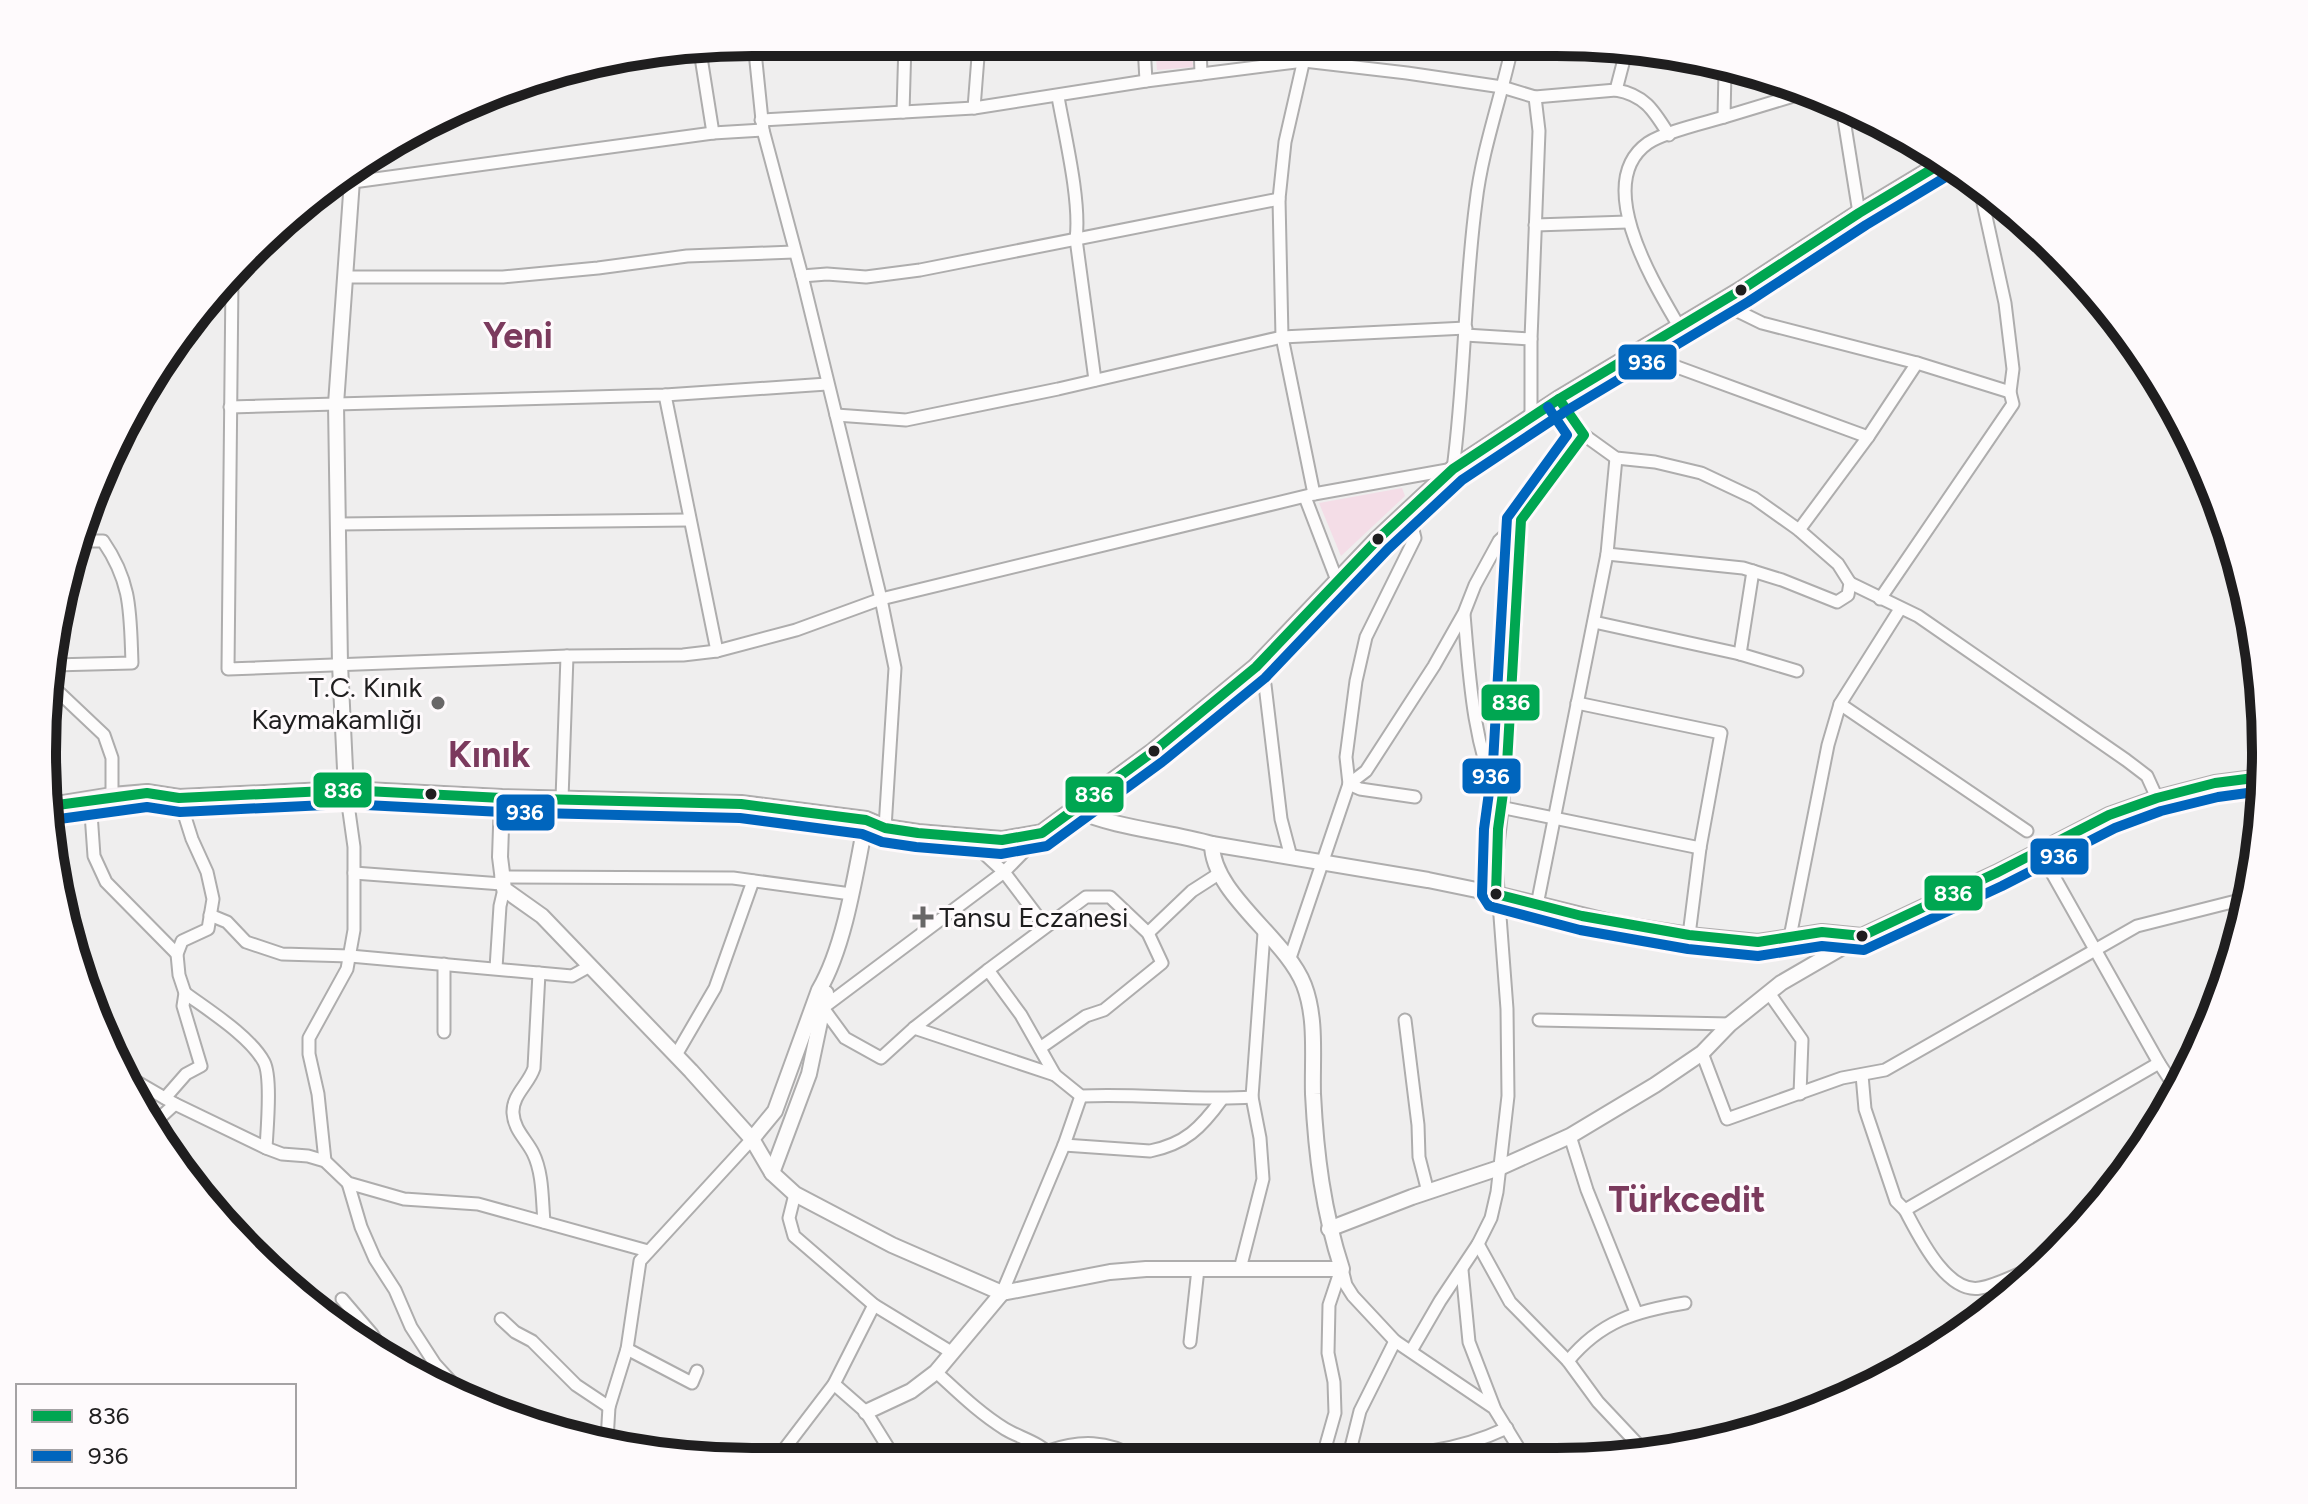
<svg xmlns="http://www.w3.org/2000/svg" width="2308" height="1504" font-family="Figtree,sans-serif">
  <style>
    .green { fill: #f4dde7 }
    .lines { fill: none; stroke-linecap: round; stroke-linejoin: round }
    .minor-casing { stroke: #aeadad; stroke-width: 15 }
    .tertiary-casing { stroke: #aeadad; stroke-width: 18 }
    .secondary-casing { stroke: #aeadad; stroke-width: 20 }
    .minor { stroke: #fdfcfc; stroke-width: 11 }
    .tertiary { stroke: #fdfcfc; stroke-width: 14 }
    .secondary { stroke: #f6f1f4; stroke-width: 16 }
    .bus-1-casing { stroke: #fefafc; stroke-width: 16 }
    .bus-2-casing { stroke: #fefafc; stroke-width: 16 }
    .bus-1 { stroke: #00a651; stroke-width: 10 }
    .bus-2 { stroke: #0065bd; stroke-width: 10 }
    .bus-dot { fill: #1f1e1f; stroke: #fefafc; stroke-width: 3 }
    .poi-dot { fill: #686767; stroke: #fefafc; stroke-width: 3 }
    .labels { text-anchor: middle; stroke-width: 6; stroke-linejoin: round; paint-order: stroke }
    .poi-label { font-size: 28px; fill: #1f1e1f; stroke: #fefafc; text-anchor: end }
    .district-label { font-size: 36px; font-weight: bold; fill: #7b3a5d; stroke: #fefafc }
    .rim { fill: none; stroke: #1f1e1f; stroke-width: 10 }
    .line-badge { stroke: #fefafc; stroke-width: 3 }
    .badge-label { font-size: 22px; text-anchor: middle; font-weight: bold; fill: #fff }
  </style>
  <rect width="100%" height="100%" fill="#efeeee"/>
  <!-- green -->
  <g class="green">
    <polygon points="1155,45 1192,45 1193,67 1157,70"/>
    <polygon points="1402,488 1405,496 1341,556 1319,503"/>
  </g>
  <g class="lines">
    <defs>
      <g id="minor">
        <polyline points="754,42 763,130 802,276 881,599 895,668 885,828"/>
        <polyline points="1144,45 1146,81"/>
        <polyline points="1200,45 1201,74"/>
        <polyline points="1307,46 1285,142 1279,199 1282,337 1314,494"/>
        <polyline points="700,51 713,133"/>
        <polyline points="1725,71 1724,117 1800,94"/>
        <path d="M 1616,90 C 1645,95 1654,111 1669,135"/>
        <path d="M 1058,97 C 1065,136 1081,202 1076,239 L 1095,380"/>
        <polyline points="1535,97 1616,90 1627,48"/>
        <polyline points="1842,107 1859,213"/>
        <polyline points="974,108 979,44"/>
        <polyline points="903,112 905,43"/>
        <polyline points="761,120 974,108 1146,81 1304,61 1407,73 1502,87 1535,97 1539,131 1531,339 1531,417"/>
        <polyline points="353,182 713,133 763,130"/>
        <polyline points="1535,225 1628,222"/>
        <polyline points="802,276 827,274 866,277 920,270 1279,199"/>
        <polyline points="347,277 503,277 598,268 687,256 794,252"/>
        <path d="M 232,279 L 228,669 L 567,656 L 683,655 L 717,651 L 796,630 L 881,599 L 1314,494 L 1453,469 C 1465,380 1464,291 1476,202 C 1482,150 1501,98 1512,47"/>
        <polyline points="1719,302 1762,323 1917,363 2010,392"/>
        <path d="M 1680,328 C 1655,285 1591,183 1648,143 C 1664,132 1704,123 1724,117"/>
        <polyline points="1465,335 1531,339"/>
        <polyline points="1644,348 1677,367 1868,437"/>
        <polyline points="665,395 717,651"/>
        <polyline points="230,407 665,395 827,384"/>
        <polyline points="836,415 906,420 1058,389 1282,337 1466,328"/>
        <polyline points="1584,435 1616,458 1655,462 1701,473 1754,498 1799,530 1838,564 1850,583 1848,595 1837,602 1782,580 1743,568 1607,554"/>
        <polyline points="1305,497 1338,583"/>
        <polyline points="339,524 689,520"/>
        <polyline points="1799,530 1868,437 1917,363"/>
        <polyline points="1850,583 1918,616 2126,760 2147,776 2157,798"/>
        <polyline points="1880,599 2013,404 2010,392 2013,369 2005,303 1980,189"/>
        <path d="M 1464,614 C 1470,686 1473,739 1500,807 L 1700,848"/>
        <polyline points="1594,622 1740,654 1797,671"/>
        <polyline points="1740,654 1753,571"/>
        <path d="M 53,665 L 132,663 C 130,613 132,583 103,541 L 82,541"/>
        <polyline points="1256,667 1265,685 1281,819 1291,857"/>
        <polyline points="49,683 104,735 112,758 112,796"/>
        <polyline points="1577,703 1721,733 1700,848 1689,935"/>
        <polyline points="1840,704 2027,831"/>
        <polyline points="1349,784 1366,771 1434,666 1464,613 1475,585 1499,541 1521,520 1584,435 1559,399"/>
        <polyline points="1349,784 1360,789 1415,797"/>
        <polyline points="90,799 94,856 106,882 177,954"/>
        <polyline points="562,799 567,656"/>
        <polyline points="967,838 1004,872 1045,926"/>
        <polyline points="354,873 502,884"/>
        <polyline points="501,877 733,878 851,894"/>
        <polyline points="1537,905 1607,554 1616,458"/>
        <polyline points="210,915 227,922 246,942 282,954 350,956 572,976 590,966"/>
        <polyline points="1148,933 1192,891 1220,873"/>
        <polyline points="1790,937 1828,745 1840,704 1900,609"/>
        <polyline points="1290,958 1349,784 1346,757 1356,681 1366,637 1415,538 1408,509"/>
        <polyline points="496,968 500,906 504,889"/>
        <polyline points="988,970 1086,897 1110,897 1148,933 1162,963 1104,1010 1086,1016 1040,1048"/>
        <path d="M 539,973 L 534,1068 C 529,1084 512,1095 513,1113 C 514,1130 526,1139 533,1153 C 543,1173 542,1199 544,1222"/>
        <path d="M 185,993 C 208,1010 250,1036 264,1062 C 272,1077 267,1129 266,1148"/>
        <polyline points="1769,993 1802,1040 1800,1094"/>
        <polyline points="823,1008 845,1038 881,1058 914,1028 988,970 1021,1015 1055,1075"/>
        <polyline points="820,1010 1004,872 1041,834"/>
        <polyline points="1405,1020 1418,1125 1419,1157 1428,1192"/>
        <polyline points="1539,1020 1730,1024"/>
        <path d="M 914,1028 L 1055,1075 L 1081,1096 C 1138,1093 1195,1101 1252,1097"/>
        <polyline points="444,1032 444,964"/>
        <polyline points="1702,1053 1727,1119 1842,1078 1885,1070 2137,926 2248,898"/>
        <polyline points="676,1055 715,988 753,881"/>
        <polyline points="2159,1063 2178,1092"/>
        <polyline points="125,1075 175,1104 266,1148 282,1154 308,1156 325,1161 348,1183 404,1199 478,1204 648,1251"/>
        <polyline points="1862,1075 1865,1109 1896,1201 1905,1210 2159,1063 2039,850"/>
        <polyline points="165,1098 186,1074 201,1066 183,1006 185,993 179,975 177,954 182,941 208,929 213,899 207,872 192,839 179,798"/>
        <polyline points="152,1125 175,1104"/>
        <polyline points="1570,1136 1587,1190 1636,1312"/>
        <path d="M 1064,1145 L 1150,1151 C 1185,1144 1201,1128 1222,1099"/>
        <polyline points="325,1161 318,1094 309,1054 309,1038 347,969 354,930 354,847 346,790"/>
        <polyline points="348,1183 361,1227 375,1259 395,1290 411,1327 435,1364 465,1397"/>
        <polyline points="795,1194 789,1218 794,1236 874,1305 951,1352"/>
        <path d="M 1905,1210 C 1918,1234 1946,1294 1980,1288 C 1999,1285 2026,1270 2045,1262"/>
        <polyline points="1478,1244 1510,1302 1568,1361 1598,1402 1646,1453"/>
        <polyline points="1240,1269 1263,1179 1260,1138 1252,1097 1264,933"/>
        <polyline points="1342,1269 1346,1285 1353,1296 1395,1341 1494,1408 1526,1460"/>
        <polyline points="1462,1270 1469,1342 1494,1407"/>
        <polyline points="1002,1293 1064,1145 1081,1096"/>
        <polyline points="342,1299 372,1334 383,1352"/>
        <polyline points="501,1319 515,1332 532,1341 576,1385 609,1407"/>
        <polyline points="1190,1342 1198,1269"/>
        <polyline points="627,1349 692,1383 697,1371"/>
        <polyline points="1411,1351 1440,1301 1478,1244 1491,1218 1497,1192 1508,1096 1507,1009 1496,863 1507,764 1521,520"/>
        <path d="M 1568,1361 C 1601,1321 1636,1311 1685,1303"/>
        <path d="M 936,1372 C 958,1392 979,1413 1005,1429 C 1020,1438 1042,1443 1053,1458"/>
        <polyline points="834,1384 866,1412 894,1457"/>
        <polyline points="438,1389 464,1396"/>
        <polyline points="607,1440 609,1407 627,1349 640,1261 752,1139"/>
        <path d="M 1048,1451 C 1080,1440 1107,1440 1137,1458"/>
        <path d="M 1350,1454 C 1406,1457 1456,1452 1507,1428"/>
        <polyline points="779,1456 834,1384 874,1305"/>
        <polyline points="1322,1459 1335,1413 1334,1382 1328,1353 1329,1305 1341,1269"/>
        <polyline points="1348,1459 1360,1411 1395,1341"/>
      </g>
      <g id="tertiary">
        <polyline points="346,790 340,664 336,404 353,166"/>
        <polyline points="502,798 500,857 504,889 542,916 691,1071 752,1139 772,1173 795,1194 892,1245 1002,1293"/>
        <path d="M 1076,810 C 1119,829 1167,831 1212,844 L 1428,880 L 1496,894 L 1618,924 L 1689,935 L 1758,942 L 1822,932 L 1862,936 L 1996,873 L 2109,815 L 2157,798 L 2215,783 L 2262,777"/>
        <path d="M 752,1139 L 775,1111 L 819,990 C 845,946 856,871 866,820"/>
        <polyline points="772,1173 809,1074 826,993"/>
        <polyline points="1329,1229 1412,1197 1499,1168 1570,1136 1655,1085 1702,1053 1730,1024 1781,983 1862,936"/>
        <path d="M 1002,1293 L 1110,1272 L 1146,1269 L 1342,1269 C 1323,1211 1316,1154 1313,1094 C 1312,1058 1317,1019 1304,985 C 1286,938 1212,894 1212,844"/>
        <polyline points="866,1412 911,1391 936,1372 1002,1293"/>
      </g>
      <polyline id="secondary" points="50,806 112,796 147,793 179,798 346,790 502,798 741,804 866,820 885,828 918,833 1002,840 1042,833 1154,751 1256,667 1378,539 1453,469 1559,399 1741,290 1859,213 1942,163"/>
    </defs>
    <!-- minor casing -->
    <use href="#minor" class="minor-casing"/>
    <!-- tertiary casing -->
    <use href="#tertiary" class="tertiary-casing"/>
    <!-- secondary casing -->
    <use href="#secondary" class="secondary-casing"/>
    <!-- minor -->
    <use href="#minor" class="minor"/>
    <!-- tertiary -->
    <use href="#tertiary" class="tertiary"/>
    <!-- secondary -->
    <use href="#secondary" class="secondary"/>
    <defs>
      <g id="bus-1">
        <polyline points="1559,399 1584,435 1521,520 1507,764 1498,829 1496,894 1582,916 1689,935 1758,942 1822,932 1862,936 1996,873 2109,815 2157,798 2215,783 2262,777"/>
        <polyline points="50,806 147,793 179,798 346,790 502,798 741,804 866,820 885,828 918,833 1002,840 1042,833 1154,751 1256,667 1378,539 1453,469 1559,399 1741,290 1859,213 1942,163"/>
      </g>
      <g id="bus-2">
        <polyline points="1548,407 1567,435 1507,518 1493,763 1484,829 1482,895 1489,906 1580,930 1688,949 1758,956 1822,946 1864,950 2002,886 2115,828 2161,811 2218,797 2262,791"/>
        <polyline points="52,820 147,807 180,812 346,804 502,812 740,818 862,834 882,842 916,847 1001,854 1047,846 1162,762 1265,678 1388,549 1462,480 1566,411 1748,302 1866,225 1949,175"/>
      </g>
    </defs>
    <!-- bus-1 casing -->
    <use href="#bus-1" class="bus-1-casing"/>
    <!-- bus-2 casing -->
    <use href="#bus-2" class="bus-2-casing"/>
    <!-- bus-1 -->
    <use href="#bus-1" class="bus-1"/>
    <!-- bus-2 -->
    <use href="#bus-2" class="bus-2"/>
  </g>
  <!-- markers -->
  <g class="bus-dot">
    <circle cx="1741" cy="290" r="7"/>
    <circle cx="1378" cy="539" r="7"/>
    <circle cx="1154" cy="751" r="7"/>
    <circle cx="431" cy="794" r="7"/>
    <circle cx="1496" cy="894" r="7"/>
    <circle cx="1862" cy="936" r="7"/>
  </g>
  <g class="poi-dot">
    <circle cx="438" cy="703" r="8"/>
    <path d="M919 905h8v8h8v8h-8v8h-8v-8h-8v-8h8z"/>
  </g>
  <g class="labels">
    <!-- poi labels -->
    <g class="poi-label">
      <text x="422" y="697">T.C. Kınık<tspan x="422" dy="32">Kaymakamlığı</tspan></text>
      <text x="939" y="927" text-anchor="start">Tansu Eczanesi</text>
    </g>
    <!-- district labels -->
    <g class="district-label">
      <text x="518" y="348">Yeni</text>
      <text x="489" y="767">Kınık</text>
      <text x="1687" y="1212">Türkcedit</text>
    </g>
  </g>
  <!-- crop -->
  <path d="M0 0H2308V1504H0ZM752 56H1556A696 696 0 0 1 2252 752V752A696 696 0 0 1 1556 1448H752A696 696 0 0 1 56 752V752A696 696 0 0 1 752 56Z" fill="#fefafc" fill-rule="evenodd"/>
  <path class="rim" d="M752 56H1556A696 696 0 0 1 2252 752V752A696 696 0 0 1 1556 1448H752A696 696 0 0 1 56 752V752A696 696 0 0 1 752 56Z"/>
  <g class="line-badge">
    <rect x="1617" y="343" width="61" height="38" rx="8" fill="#0065bd"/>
    <rect x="1480" y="683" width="61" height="39" rx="8" fill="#00a651"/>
    <rect x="1461" y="757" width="61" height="38" rx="8" fill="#0065bd"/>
    <rect x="312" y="771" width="61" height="38" rx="8" fill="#00a651"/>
    <rect x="1064" y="775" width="61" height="39" rx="8" fill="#00a651"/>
    <rect x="495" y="793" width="61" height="39" rx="8" fill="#0065bd"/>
    <rect x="2029" y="837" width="61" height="39" rx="8" fill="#0065bd"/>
    <rect x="1923" y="874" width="61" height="38" rx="8" fill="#00a651"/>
  </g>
  <g class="badge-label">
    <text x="1647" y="370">936</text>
    <text x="1511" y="710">836</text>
    <text x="1491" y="784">936</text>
    <text x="343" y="798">836</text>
    <text x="1094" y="802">836</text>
    <text x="525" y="820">936</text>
    <text x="2059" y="864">936</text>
    <text x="1953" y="901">836</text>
  </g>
  <!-- legend -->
  <rect x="16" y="1384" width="280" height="104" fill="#fefafc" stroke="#a5a2a4" stroke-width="2"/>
  <rect x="32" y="1410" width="40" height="12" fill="#00a651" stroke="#a5a2a4" stroke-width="2"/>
  <text x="88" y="1424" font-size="24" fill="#1f1e1f">836</text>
  <rect x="32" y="1450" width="40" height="12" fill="#0065bd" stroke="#a5a2a4" stroke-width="2"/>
  <text x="88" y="1464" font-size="24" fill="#1f1e1f">936</text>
</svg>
